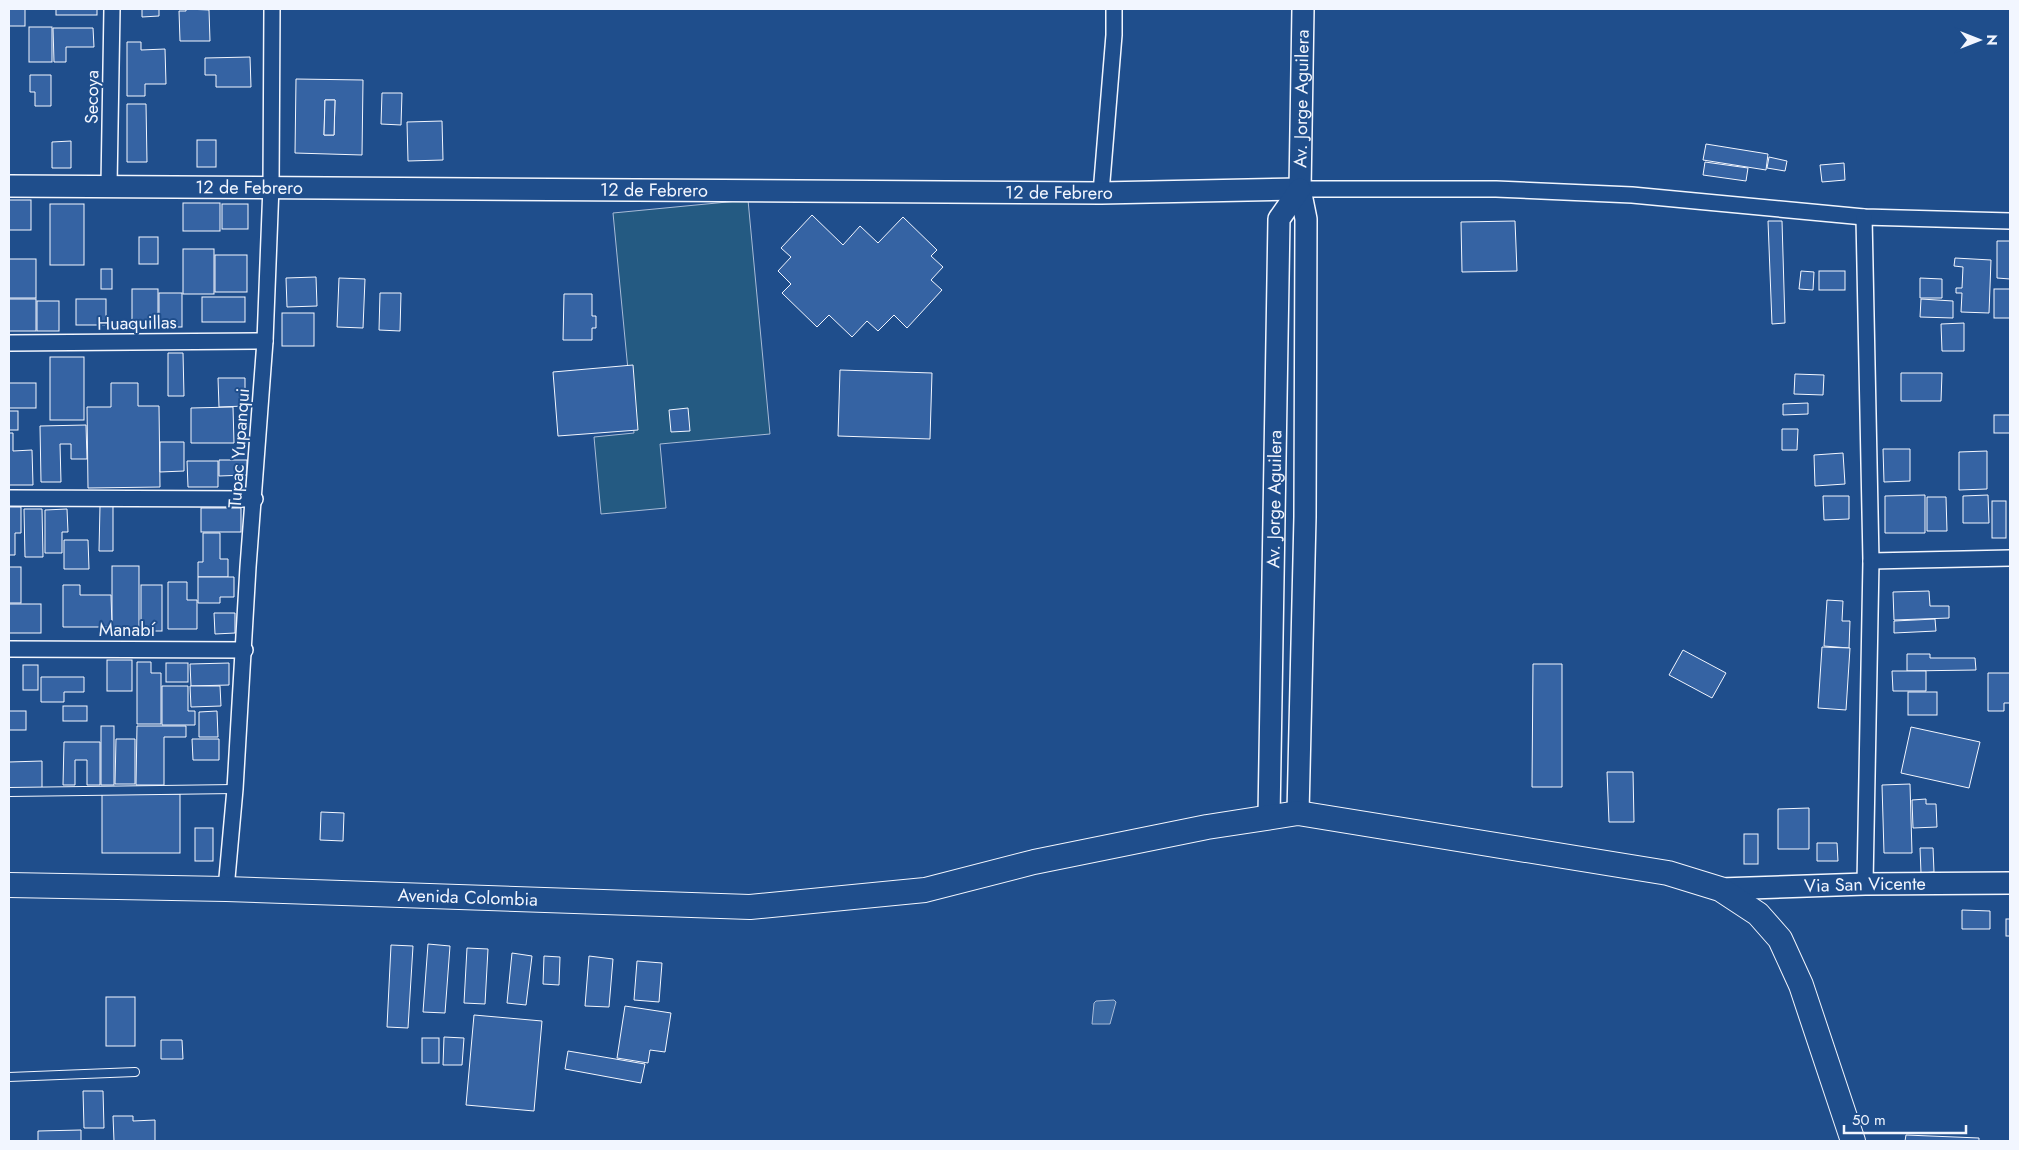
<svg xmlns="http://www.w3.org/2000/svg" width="2019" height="1150" font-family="Jost,sans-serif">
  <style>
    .green { fill: #245a82; stroke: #a8bbd7 }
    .water { fill: #3b69a3; stroke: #a8bbd7 }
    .building { fill: #3563a3; stroke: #f2f6ff; fill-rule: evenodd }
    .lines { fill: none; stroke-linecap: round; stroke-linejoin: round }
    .lane-casing { stroke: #f2f6ff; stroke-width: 10 }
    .street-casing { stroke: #f2f6ff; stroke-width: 18 }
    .secondary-casing { stroke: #f2f6ff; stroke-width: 24 }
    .primary-casing { stroke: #f2f6ff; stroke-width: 26 }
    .lane { stroke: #1f4e8c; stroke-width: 8 }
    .street { stroke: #1f4e8c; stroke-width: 15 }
    .secondary { stroke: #1f4e8c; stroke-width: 21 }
    .primary { stroke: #1f4e8c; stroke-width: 24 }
    .labels { text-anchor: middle; stroke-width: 4; stroke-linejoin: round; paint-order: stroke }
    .street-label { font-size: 18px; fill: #f2f6ff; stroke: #1f4e8c }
  </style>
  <rect width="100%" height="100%" fill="#1f4e8c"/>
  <!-- green -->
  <polygon class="green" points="748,200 770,434 660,444 666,508 601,514 594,437 634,433 613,213"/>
  <!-- water -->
  <polygon class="water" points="1114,1000 1116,1002 1110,1024 1092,1024 1094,1003 1096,1001"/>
  <!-- building -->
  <g class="building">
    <rect x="9" y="9" width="16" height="17"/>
    <rect x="56" y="9" width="41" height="6"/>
    <polygon points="142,9 159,9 159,16 142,17"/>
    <polygon points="186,9 209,10 210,41 180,41 179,11 186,11"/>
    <rect x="29" y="27" width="23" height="35"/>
    <polygon points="53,28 93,28 94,47 66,47 66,62 54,62"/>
    <polygon points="127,42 141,42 141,50 165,49 166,84 145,84 145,96 127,96"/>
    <polygon points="250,57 251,87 216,87 216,75 205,75 205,58"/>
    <polygon points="30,75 51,75 51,106 35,106 35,92 30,92"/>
    <path d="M 296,79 L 363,80 L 362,155 L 295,153 ZM 325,100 L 335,100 L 334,135 L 324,135 Z"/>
    <polygon points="382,93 402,93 401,125 381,124"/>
    <polygon points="325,100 335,100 334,135 324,135"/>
    <polygon points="127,104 146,104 147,162 127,162"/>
    <polygon points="442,121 443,160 408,161 407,122"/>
    <rect x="197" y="140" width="19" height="27"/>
    <polygon points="71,141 71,168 52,168 52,142"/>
    <polygon points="1706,144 1768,154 1766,170 1703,160"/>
    <polygon points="1769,157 1787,161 1785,171 1767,168"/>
    <polygon points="1705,162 1748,168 1746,181 1703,175"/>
    <polygon points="1844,163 1845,180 1822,182 1820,165"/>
    <rect x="9" y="200" width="22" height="30"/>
    <rect x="183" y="203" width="37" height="28"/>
    <rect x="50" y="204" width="34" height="61"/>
    <rect x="222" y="204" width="26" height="25"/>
    <polygon points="812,215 843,245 860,226 878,243 903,217 937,250 931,256 943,267 931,280 942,290 907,328 894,315 878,331 867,321 852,337 829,315 817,327 782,293 791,284 778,271 791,257 781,248"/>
    <polygon points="1515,221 1517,271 1462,272 1461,222"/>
    <polygon points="1768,221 1782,221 1785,323 1772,324"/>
    <rect x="139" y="237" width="19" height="27"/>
    <polygon points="1997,241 2010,241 2010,279 1997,278"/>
    <rect x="183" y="249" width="31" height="45"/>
    <rect x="215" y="255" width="32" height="37"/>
    <polygon points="1955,258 1991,260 1989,313 1961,312 1962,293 1956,293 1956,288 1962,288 1963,267 1954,266"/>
    <rect x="9" y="259" width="27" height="39"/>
    <rect x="101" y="269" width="11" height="20"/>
    <polygon points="1801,271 1814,272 1813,290 1799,289"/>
    <rect x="1819" y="271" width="26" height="19"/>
    <polygon points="316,277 317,306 287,307 286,278"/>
    <polygon points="339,278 365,279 363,328 337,327"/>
    <polygon points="1920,278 1942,279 1942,298 1920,298"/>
    <rect x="132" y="289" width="26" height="37"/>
    <rect x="1994" y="289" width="16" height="29"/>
    <rect x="159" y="293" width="23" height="34"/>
    <polygon points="380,293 401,293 400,331 379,330"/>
    <polygon points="564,294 592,294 592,316 596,316 596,328 592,328 592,340 563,340"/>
    <rect x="202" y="297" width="43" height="25"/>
    <rect x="9" y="299" width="27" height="32"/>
    <rect x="76" y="299" width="30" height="26"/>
    <polygon points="1921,299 1953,301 1953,318 1920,317"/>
    <rect x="37" y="301" width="22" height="30"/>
    <rect x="282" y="313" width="32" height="33"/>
    <polygon points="1964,323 1964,351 1942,351 1941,324"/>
    <polygon points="168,353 183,353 184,396 168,396"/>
    <rect x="50" y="357" width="34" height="63"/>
    <polygon points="633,365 638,430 558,436 553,372"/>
    <polygon points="840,370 932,373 930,439 838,436"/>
    <polygon points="1901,373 1942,373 1941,401 1901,401"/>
    <polygon points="1795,374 1824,375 1823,395 1794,394"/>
    <polygon points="218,378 245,378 245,406 219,407"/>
    <rect x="9" y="383" width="27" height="25"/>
    <polygon points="111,383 138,383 138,406 159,406 160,487 88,488 87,407 111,407"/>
    <polygon points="1808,403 1808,414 1783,415 1783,404"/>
    <polygon points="233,407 234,443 191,443 191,408"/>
    <polygon points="688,408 690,431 671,432 669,410"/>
    <rect x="9" y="411" width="9" height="19"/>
    <rect x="1994" y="415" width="16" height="18"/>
    <polygon points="86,425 87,459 71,459 71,444 60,444 61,482 41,482 40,426"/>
    <polygon points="1782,429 1798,429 1797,450 1782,450"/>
    <polygon points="9,433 13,433 13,451 32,450 33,485 9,485"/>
    <polygon points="160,442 184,442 184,471 160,472"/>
    <polygon points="1883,449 1910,449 1910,481 1884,482"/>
    <polygon points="1987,451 1987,489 1959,490 1959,452"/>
    <polygon points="1843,453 1845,484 1815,486 1814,455"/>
    <polygon points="219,460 247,460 247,475 219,476"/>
    <polygon points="187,461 218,461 218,487 188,487"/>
    <polygon points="1925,495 1925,533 1885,533 1885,496"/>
    <polygon points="1988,495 1989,523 1963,523 1963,496"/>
    <polygon points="1823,496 1849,496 1849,519 1824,520"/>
    <polygon points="1927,497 1946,497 1947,531 1927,531"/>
    <rect x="1992" y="501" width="14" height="37"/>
    <polygon points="100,506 113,506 113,551 99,551"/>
    <polygon points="9,507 21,507 21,533 15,533 15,555 9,555"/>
    <rect x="201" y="508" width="40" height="24"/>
    <polygon points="24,509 42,509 43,557 25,557"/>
    <polygon points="67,509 68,532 62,532 62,553 45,553 45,510"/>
    <polygon points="203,533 220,533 220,559 228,559 228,577 198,577 198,562 203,562"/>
    <polygon points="64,540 88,540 89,569 64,569"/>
    <rect x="112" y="566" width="27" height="62"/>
    <rect x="9" y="567" width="12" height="36"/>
    <polygon points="198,577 234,577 234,597 220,597 220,603 198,603"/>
    <polygon points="168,582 187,582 187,600 197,600 197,629 168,629"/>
    <polygon points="63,585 80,585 80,595 111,595 112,627 63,627"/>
    <rect x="141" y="585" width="21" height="46"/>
    <polygon points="1929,591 1930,606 1949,606 1949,618 1894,620 1893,592"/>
    <polygon points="1827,600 1843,601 1842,621 1850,621 1849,648 1824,646"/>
    <rect x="9" y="604" width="32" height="29"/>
    <polygon points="214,613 235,613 235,633 215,634"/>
    <polygon points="1935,619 1936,631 1894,633 1894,621"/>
    <polygon points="1822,647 1850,648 1846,710 1818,708"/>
    <polygon points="1683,650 1726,673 1712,698 1669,675"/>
    <polygon points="1907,654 1930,654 1930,658 1975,658 1976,670 1907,671"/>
    <rect x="107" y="660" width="25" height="31"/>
    <polygon points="137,662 151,662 151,673 161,673 161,724 137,724"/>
    <rect x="166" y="663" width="22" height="19"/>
    <polygon points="229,663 229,685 191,686 190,664"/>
    <polygon points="1533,664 1562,664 1562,787 1532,787"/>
    <rect x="23" y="665" width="15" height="25"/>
    <polygon points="1892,671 1926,671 1926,691 1893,691"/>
    <polygon points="1988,673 2010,673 2010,703 2004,703 2004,711 1988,711"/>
    <polygon points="41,677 84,677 84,692 64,692 64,702 41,702"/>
    <polygon points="162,686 188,686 188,711 195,711 195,725 162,725"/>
    <polygon points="190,686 220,686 221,706 191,707"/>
    <rect x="1908" y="692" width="29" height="23"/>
    <rect x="63" y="706" width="24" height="15"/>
    <rect x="9" y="711" width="17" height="19"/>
    <polygon points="217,711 218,737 199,737 199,712"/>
    <rect x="101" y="726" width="13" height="59"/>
    <polygon points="137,726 186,726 186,737 164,737 164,785 136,785"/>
    <polygon points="1911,727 1980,742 1969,788 1901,773"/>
    <polygon points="116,739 135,739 135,784 115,784"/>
    <polygon points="192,739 219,739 219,760 193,760"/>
    <polygon points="64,742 100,742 100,785 87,785 87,760 75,760 75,785 63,785"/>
    <polygon points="42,761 42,788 9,789 9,762"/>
    <polygon points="1607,772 1633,772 1634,822 1609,822"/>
    <polygon points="1910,784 1912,853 1884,853 1882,785"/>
    <rect x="102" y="794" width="78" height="59"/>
    <polygon points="1926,799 1926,804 1936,804 1937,827 1913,828 1912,800"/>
    <polygon points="1809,808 1809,849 1778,849 1778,809"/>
    <polygon points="321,812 344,813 343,841 320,840"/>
    <rect x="195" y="828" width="18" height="33"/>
    <rect x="1744" y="834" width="14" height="30"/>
    <polygon points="1817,843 1837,843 1838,861 1817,861"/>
    <polygon points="1920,848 1933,848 1934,872 1921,873"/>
    <polygon points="1962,910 1990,911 1990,929 1962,929"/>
    <rect x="2006" y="919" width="4" height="17"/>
    <polygon points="428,944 450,946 445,1013 423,1012"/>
    <polygon points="391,945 413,946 408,1028 387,1027"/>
    <polygon points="467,948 488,949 485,1004 464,1003"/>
    <polygon points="512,953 532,956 526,1005 507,1003"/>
    <polygon points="544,956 560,957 559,985 543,984"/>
    <polygon points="589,956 613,959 609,1007 585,1006"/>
    <polygon points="637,961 662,963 659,1002 634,1000"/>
    <rect x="106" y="997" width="29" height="49"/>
    <polygon points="625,1006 671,1013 665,1052 650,1050 648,1063 617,1058"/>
    <polygon points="474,1015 542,1021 534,1111 466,1105"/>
    <polygon points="444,1037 464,1038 462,1065 443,1065"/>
    <rect x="422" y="1038" width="17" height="25"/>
    <polygon points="161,1040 182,1040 183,1059 161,1059"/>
    <polygon points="568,1051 645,1064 641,1083 565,1069"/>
    <polygon points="83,1091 103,1091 104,1128 84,1128"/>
    <polygon points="113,1116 133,1116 133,1121 155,1120 155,1141 114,1141"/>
    <polygon points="81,1130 81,1141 38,1141 38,1131"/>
    <polygon points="1906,1135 1979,1138 1979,1141 1905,1141"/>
  </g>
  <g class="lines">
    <defs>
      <g id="lane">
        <polyline points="9,792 235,789"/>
        <polyline points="9,1077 135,1072"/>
      </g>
      <g id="street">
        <polyline points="109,185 112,9"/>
        <polyline points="1300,189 1496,189 1632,195 1864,217 2010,221"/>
        <polyline points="1101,193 1114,35 1114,9"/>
        <polyline points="1864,217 1871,561 1865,884"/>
        <polyline points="9,343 265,341"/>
        <polyline points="9,498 255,499"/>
        <polyline points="1871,561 2010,558"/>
        <polyline points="9,649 245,650"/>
        <polyline points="226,889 235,789 248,567 265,341 271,186 272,9"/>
      </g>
      <g id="secondary">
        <path id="s1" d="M 9,186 L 1101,193 L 1300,189"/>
        <path id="s2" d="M 1298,813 L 1305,517 L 1306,219 L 1300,189 L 1303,9"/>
        <path id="s3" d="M 1269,817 L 1279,219 L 1300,189"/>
        <path id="s4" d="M 1720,889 L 1865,884 L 2010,883"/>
      </g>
      <g id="primary">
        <path id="s5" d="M 9,885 L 226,889 L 750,907 L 925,890 L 1034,862 L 1207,827 L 1298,813 L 1668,873 L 1720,889 L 1758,914 L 1780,939 L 1801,985 L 1853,1141"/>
      </g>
    </defs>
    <!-- lane casing -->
    <use href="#lane" class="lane-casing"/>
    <!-- street casing -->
    <use href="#street" class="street-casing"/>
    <!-- secondary casing -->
    <use href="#secondary" class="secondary-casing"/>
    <!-- primary casing -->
    <use href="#primary" class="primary-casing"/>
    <!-- lane -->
    <use href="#lane" class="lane"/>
    <!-- street -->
    <use href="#street" class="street"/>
    <!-- secondary -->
    <use href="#secondary" class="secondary"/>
    <!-- primary -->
    <use href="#primary" class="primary"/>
  </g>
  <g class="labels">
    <!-- street labels -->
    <g class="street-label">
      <text transform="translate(92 97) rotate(-89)" y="6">Secoya</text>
      <text dy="6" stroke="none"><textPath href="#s2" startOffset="715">Av. Jorge Aguilera</textPath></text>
      <text dy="6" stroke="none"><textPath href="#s1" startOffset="240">12 de Febrero</textPath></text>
      <text dy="6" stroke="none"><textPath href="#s1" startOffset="645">12 de Febrero</textPath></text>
      <text dy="6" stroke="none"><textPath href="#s1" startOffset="1050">12 de Febrero</textPath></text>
      <text transform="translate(137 323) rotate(-1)" y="6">Huaquillas</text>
      <text transform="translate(239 448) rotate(-86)" y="6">Tupac Yupanqui</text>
      <text dy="6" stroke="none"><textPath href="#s3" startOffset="318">Av. Jorge Aguilera</textPath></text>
      <text x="127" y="636">Manabí</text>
      <text dy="6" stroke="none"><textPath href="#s4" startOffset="145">Via San Vicente</textPath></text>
      <text dy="6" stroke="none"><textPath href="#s5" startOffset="459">Avenida Colombia</textPath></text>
    </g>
  </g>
  <!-- border -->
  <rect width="2019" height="1150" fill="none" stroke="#f2f6ff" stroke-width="20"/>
  <!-- north arrow -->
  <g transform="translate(1979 40) rotate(90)" stroke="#1f4e8c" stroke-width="4" paint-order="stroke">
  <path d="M0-4L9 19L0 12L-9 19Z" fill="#f2f6ff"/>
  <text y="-8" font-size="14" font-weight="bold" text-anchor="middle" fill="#f2f6ff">N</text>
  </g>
  <!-- scale -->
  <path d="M1844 1125v8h122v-8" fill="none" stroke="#f2f6ff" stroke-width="2.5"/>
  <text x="1852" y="1125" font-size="15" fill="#f2f6ff" stroke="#1f4e8c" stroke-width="4" paint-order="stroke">50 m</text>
</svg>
